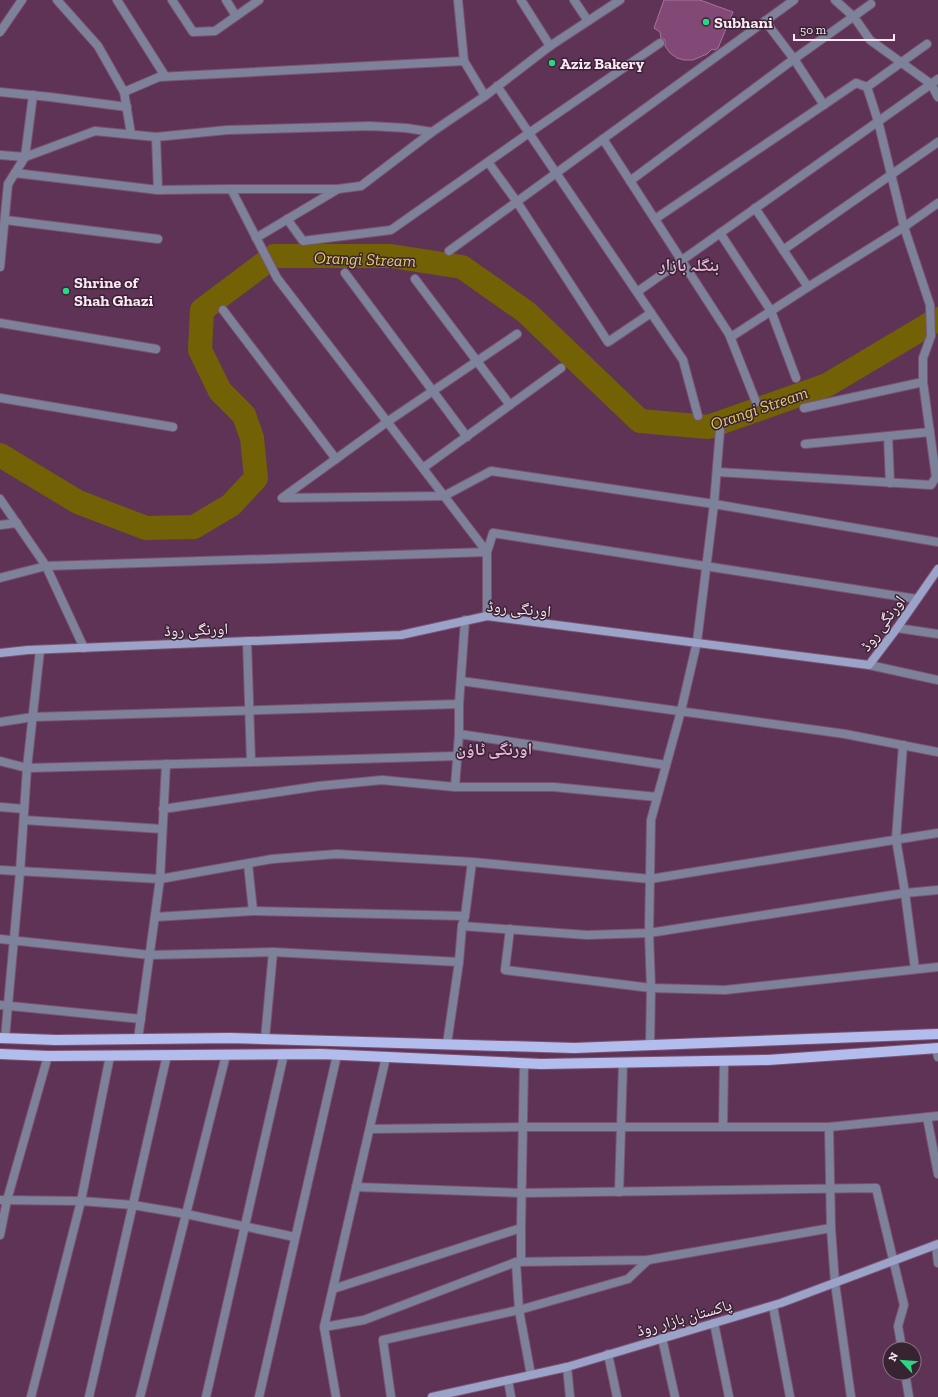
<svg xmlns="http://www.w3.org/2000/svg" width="938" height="1397" font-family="'Zilla Slab','Noto Naskh Arabic',serif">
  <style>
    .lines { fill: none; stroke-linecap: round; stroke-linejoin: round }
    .river { stroke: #736106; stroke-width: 24 }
    .building { fill: #834976; stroke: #a6749a }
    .lane-casing { stroke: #7b5372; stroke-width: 10 }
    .street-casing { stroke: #7b5372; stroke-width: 10 }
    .secondary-casing { stroke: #7b5372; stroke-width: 10 }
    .primary-casing { stroke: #7b5372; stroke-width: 12 }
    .lane { stroke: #7d829a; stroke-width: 8 }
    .street { stroke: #7d829a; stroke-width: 8 }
    .secondary { stroke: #9ca3c9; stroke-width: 8 }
    .primary { stroke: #b3bded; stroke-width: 10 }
    .poi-dot { fill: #2ad884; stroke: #382333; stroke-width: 1.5 }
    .labels { text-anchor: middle; stroke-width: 3; stroke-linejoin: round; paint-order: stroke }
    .poi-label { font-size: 16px; font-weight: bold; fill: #fde7f7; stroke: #382333; text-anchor: start }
    .street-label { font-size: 16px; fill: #fde7f7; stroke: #382333 }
    .water-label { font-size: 17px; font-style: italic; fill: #e7cd62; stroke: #382333 }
    .neighbourhood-label { font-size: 17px; font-weight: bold; fill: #e9b3db; stroke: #382333 }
  </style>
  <rect width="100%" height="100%" fill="#5f3355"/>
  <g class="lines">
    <!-- river -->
    <polyline class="river" points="0,455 78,502 146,528 194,527 231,505 256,478 252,438 244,415 220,391 200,350 202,310 274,256 391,256 462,267 526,312 640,421 708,427 827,385 938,319"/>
  </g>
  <!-- building -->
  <polygon class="building" points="664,0 700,0 733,12 718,48 715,50 712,49 707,54 693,60 684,60 677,58 670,53 665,46 665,40 661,38 660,32 654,28"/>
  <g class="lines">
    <defs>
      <g id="lane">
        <polyline points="835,0 854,17 870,40 931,84"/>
        <polyline points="415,279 510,405"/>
        <polyline points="771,311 796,378"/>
        <polyline points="804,408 923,382"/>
        <polyline points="888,436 890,483"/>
        <polyline points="248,864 253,911"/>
        <polyline points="265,1039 273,952"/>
        <polyline points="447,1044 459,962"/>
        <polyline points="383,1340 391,1397"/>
      </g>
      <g id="street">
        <polyline points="57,0 98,46 124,92 131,134"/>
        <polyline points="117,0 165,76"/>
        <polyline points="172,0 193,32 215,31 259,0"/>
        <polyline points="226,0 236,16"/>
        <polyline points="458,0 464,61"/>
        <polyline points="521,0 550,46"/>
        <polyline points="574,0 588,21"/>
        <polyline points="765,21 794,59 824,105"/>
        <polyline points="0,32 22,0"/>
        <polyline points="927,44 867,87 878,121 904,227 930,305 931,336 923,358 923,382 936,477 938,478"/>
        <polyline points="931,84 938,97"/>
        <polyline points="497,86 683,360 698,416"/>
        <polyline points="0,92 50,97 127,107"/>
        <polyline points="124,92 159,77 464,61 485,96"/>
        <polyline points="156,137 158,190 231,189 277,278 487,552 493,533 917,599"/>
        <polyline points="603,139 729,334 756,402"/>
        <polyline points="0,155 25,157 95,131 156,137 227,130 370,126 406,128 432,132 485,96 550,46 620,0"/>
        <polyline points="488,162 517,202 608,342 651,313"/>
        <polyline points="15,173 158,190"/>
        <polyline points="630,181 794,59 871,4"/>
        <polyline points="231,189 338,189"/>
        <polyline points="755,208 808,287"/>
        <polyline points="287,219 303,241 391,230 529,133 660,43"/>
        <polyline points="655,219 856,83 867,87"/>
        <polyline points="5,220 158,239"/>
        <polyline points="720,233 771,311"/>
        <polyline points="256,238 338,189 361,186 432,132"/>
        <polyline points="783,250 938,142"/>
        <polyline points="449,251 794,0"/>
        <polyline points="0,267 8,184 25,157 33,95"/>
        <polyline points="345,273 467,437"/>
        <polyline points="637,292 938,79"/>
        <polyline points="223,310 336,459"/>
        <polyline points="0,323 156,349"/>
        <polyline points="517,334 387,422 282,498 444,496 491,471 714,504 720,430"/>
        <polyline points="731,337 808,287 904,227 938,203"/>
        <polyline points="0,398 173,427"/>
        <polyline points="805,444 930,432"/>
        <polyline points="423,468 561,368"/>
        <polyline points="717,472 931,485 936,477"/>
        <polyline points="0,499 46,566 84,648"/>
        <polyline points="0,525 17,523"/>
        <polyline points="0,578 46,566 487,552 487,616"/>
        <polyline points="897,628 938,634"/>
        <polyline points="869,665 938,680"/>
        <polyline points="461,681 845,734 938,752"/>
        <polyline points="459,704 459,734 666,765"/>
        <polyline points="0,722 33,717 459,704 465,620"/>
        <polyline points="903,745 896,839 905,893 915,969"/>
        <polyline points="0,761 27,768 251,762 247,641"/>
        <polyline points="251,762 457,756"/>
        <polyline points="455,787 554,787 657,797"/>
        <polyline points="0,807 24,809"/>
        <polyline points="163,809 319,786 382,780 455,787 459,734"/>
        <polyline points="24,820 162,829"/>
        <polyline points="472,862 650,879 938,833"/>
        <polyline points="0,870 160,879 272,859 337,854 472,862 465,916 462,926 459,962 273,952 150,955 0,939"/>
        <polyline points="155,917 253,911 465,916"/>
        <polyline points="462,926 587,935 649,933 905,893 938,890"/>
        <polyline points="510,929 505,970 651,988 725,990 938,967"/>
        <polyline points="0,1005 141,1019"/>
        <polyline points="5,1038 20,872 27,768 40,650"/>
        <polyline points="138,1039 160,879 166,764"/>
        <polyline points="650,1045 651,988 649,933 651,820 681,711 697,642 714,504 938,542"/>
        <polyline points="936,1048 938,1057"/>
        <polyline points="386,1057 324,1327 364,1320 516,1262 648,1260 831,1228 835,1283 851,1397"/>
        <polyline points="927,1117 938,1174"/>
        <polyline points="723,1127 724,1061"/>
        <polyline points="829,1127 831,1228"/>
        <polyline points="370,1129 523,1127 829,1127 938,1116"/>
        <polyline points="356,1187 521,1193 876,1188 904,1305 898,1326 902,1349"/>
        <polyline points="619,1192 623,1063"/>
        <polyline points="0,1200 81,1201 133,1205 186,1214 295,1237"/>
        <polyline points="0,1235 7,1200 48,1056"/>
        <polyline points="936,1245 938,1263"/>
        <polyline points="516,1262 519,1310 531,1375"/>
        <polyline points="521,1262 521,1228 524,1063"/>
        <polyline points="333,1289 521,1228"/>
        <polyline points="773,1306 790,1397"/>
        <polyline points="714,1323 729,1397"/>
        <polyline points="324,1327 336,1397"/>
        <polyline points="662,1338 675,1397"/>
        <polyline points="383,1340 519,1310 628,1279 648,1260"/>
        <polyline points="608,1354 617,1397"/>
        <polyline points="567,1367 570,1397"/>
        <polyline points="905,1373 909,1397"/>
        <polyline points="508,1380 511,1397"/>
        <polyline points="31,1397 81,1201 110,1056"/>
        <polyline points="89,1397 167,1055"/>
        <polyline points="140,1397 226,1055"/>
        <polyline points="206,1397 284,1054"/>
        <polyline points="259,1397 337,1055"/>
      </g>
      <g id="secondary">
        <polyline points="0,653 28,650 401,635 487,616 869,665 897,628 938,569"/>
        <polyline points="432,1397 567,1367 781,1303 938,1244"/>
      </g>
      <g id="primary">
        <polyline points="0,1038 56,1040 230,1038 574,1048 938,1034"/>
        <polyline points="0,1054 48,1056 321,1054 541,1064 768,1060 938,1048"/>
      </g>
    </defs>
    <!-- lane casing -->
    <use href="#lane" class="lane-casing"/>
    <!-- street casing -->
    <use href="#street" class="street-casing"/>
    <!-- secondary casing -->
    <use href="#secondary" class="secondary-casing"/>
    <!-- primary casing -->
    <use href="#primary" class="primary-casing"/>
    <!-- lane -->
    <use href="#lane" class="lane"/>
    <!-- street -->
    <use href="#street" class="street"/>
    <!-- secondary -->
    <use href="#secondary" class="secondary"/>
    <!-- primary -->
    <use href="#primary" class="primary"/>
  </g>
  <!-- markers -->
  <g class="poi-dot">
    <circle cx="706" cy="22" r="4"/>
    <circle cx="552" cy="63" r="4"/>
    <circle cx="66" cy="291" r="4"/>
  </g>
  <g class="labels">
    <!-- poi labels -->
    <g class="poi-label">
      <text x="714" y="28">Subhani</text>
      <text x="560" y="69">Aziz Bakery</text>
      <text x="74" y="288">Shrine of<tspan x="74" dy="18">Shah Ghazi</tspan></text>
    </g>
    <!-- street labels -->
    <g class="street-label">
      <text transform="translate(519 608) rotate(5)" y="6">اورنگی روڈ</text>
      <text transform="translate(882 623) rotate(-54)" y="6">اورنگی روڈ</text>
      <text transform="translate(196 629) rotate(-2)" y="6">اورنگی روڈ</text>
      <text transform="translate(684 1317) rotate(-16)" y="6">پاکستان بازار روڈ</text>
    </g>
    <!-- water labels -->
    <g class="water-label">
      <text transform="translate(365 259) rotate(2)" y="6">Orangi Stream</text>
      <text transform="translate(759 408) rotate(-19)" y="6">Orangi Stream</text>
    </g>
    <!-- neighbourhood labels -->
    <g class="neighbourhood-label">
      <text x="689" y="271">بنگلہ بازار</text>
      <text x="494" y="755">اورنگی ٹاؤن</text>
    </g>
  </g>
  <!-- north arrow -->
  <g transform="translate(902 1361) rotate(296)"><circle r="19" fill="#382333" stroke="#877181"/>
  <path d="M0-3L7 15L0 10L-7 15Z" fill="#2ad884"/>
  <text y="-6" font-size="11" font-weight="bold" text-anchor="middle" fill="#fde7f7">N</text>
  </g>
  <!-- scale -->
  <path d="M794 34v6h100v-6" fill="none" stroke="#fde7f7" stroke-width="2"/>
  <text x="800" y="34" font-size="12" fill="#fde7f7" stroke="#382333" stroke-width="3" paint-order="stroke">50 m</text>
</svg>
